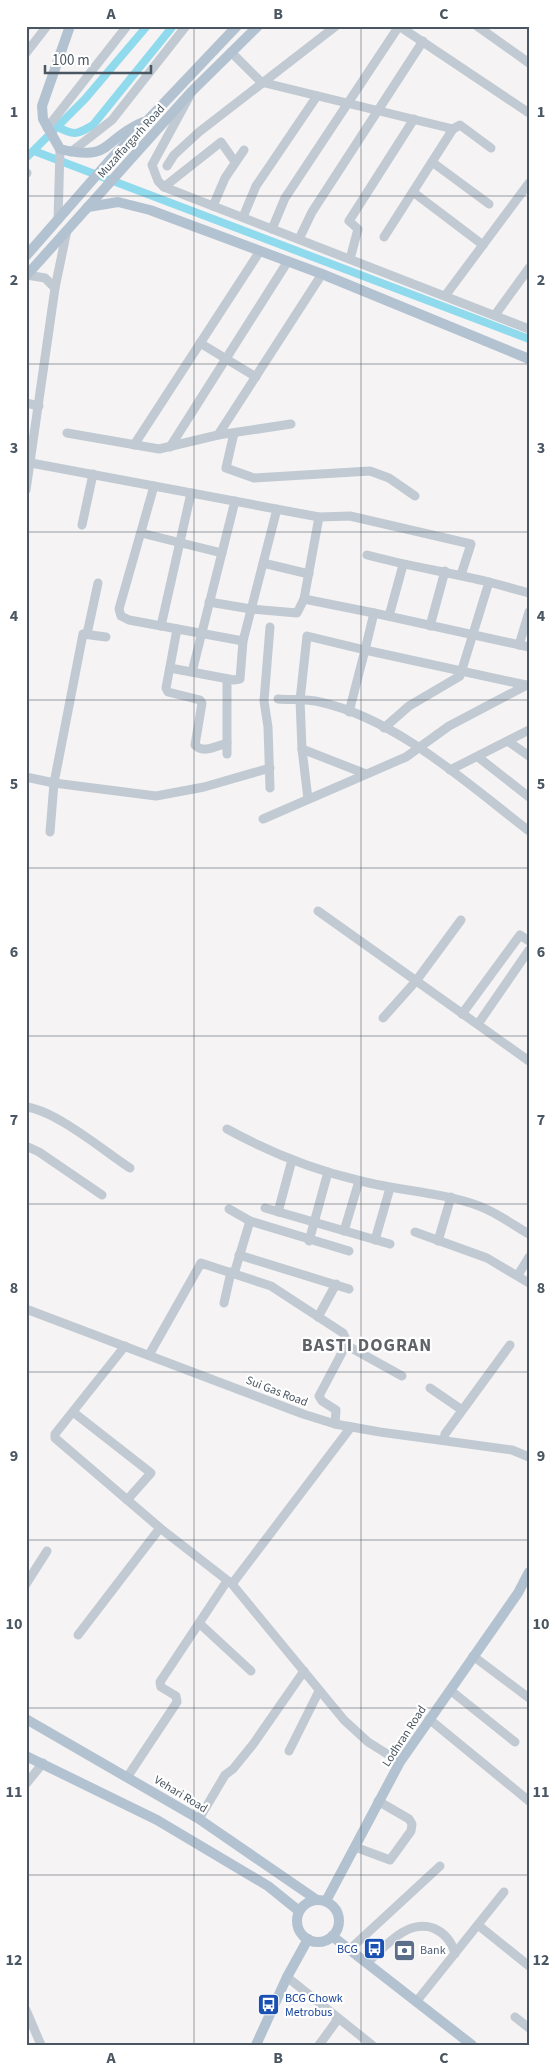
<svg xmlns="http://www.w3.org/2000/svg" width="555" height="2071" font-family="'Source Sans 3',sans-serif">
  <style>
    .lines { fill: none; stroke-linecap: round; stroke-linejoin: round }
    .canal { stroke: #90daee; stroke-width: 8 }
    .minor { stroke: #c1cad2; stroke-width: 9 }
    .major { stroke: #b3c2d1; stroke-width: 10 }
    .grid { fill: none; stroke: #4a5661; stroke-width: 1; stroke-opacity: 0.55 }
    .labels { text-anchor: middle; stroke-width: 4.5; stroke-linejoin: round; paint-order: stroke }
    .street-label { font-size: 12px; fill: #4a5661; stroke: #fff }
    .transit-label { font-size: 12px; fill: #164399; stroke: #fff; text-anchor: end }
    .service-label { font-size: 12px; fill: #4e5e75; stroke: #fff; text-anchor: start }
    .district-label { font-size: 18px; font-weight: bold; letter-spacing: 1px; fill: #5f6368; stroke: #fff }
    .neatline { fill: none; stroke: #4a5661; stroke-width: 2 }
    .grid-label { font-size: 16px; text-anchor: middle; font-weight: bold; fill: #4a5661 }
  </style>
  <rect width="100%" height="100%" fill="#f5f3f3"/>
  <g class="lines">
    <!-- canal -->
    <g class="canal">
      <path d="M 56,126 C 74,136 76,135 93,125 L 173,26"/>
      <polyline points="34,151 529,339"/>
      <polyline points="26,158 85,99 147,26"/>
    </g>
    <!-- minor -->
    <g class="minor">
      <polyline points="477,26 529,63"/>
      <polyline points="26,27 27,26"/>
      <polyline points="231,52 261,82 453,129"/>
      <polyline points="26,53 47,26"/>
      <polyline points="189,97 152,165 158,181 164,187 529,329"/>
      <polyline points="47,128 127,26"/>
      <polyline points="71,152 112,120 186,26"/>
      <polyline points="432,162 489,204"/>
      <polyline points="167,166 174,155 199,132 336,26"/>
      <polyline points="26,173 27,173"/>
      <polyline points="164,187 221,142 235,162"/>
      <polyline points="413,192 483,245"/>
      <polyline points="213,206 225,178 244,150"/>
      <polyline points="243,217 256,186 317,96"/>
      <polyline points="58,220 60,149"/>
      <polyline points="272,229 285,198 399,26 529,113"/>
      <polyline points="384,237 453,129 460,125 491,148"/>
      <polyline points="299,239 312,212 423,41"/>
      <polyline points="350,259 358,229 349,221 414,119"/>
      <polyline points="27,275 45,278 55,288"/>
      <polyline points="445,296 529,183"/>
      <polyline points="495,315 529,268"/>
      <polyline points="200,343 256,377"/>
      <polyline points="26,403 39,406"/>
      <polyline points="67,433 159,449 218,435 291,424"/>
      <polyline points="234,433 226,468 254,478 370,471 389,478 415,496"/>
      <polyline points="218,435 322,274"/>
      <polyline points="134,445 260,251"/>
      <polyline points="170,447 288,261"/>
      <polyline points="31,463 319,517 304,599 297,613 251,609 209,602"/>
      <polyline points="154,486 119,609 121,616 129,620 243,641"/>
      <polyline points="26,490 55,288 67,230"/>
      <polyline points="319,517 350,516 471,544 461,575"/>
      <polyline points="82,525 93,474"/>
      <polyline points="141,533 222,553"/>
      <path d="M 367,555 C 407,566 448,572 489,582 L 460,676 L 409,706 L 384,728"/>
      <polyline points="263,563 309,574"/>
      <polyline points="489,582 529,593"/>
      <polyline points="304,599 374,613"/>
      <polyline points="389,616 403,565"/>
      <polyline points="161,626 191,493"/>
      <polyline points="430,626 445,571"/>
      <polyline points="270,627 264,701 268,727 270,788"/>
      <path d="M 177,629 L 166,688 L 168,692 L 200,700 L 202,703 L 195,745 C 203,754 216,746 227,743"/>
      <polyline points="87,634 98,583"/>
      <polyline points="519,645 529,612"/>
      <polyline points="170,668 234,680 240,679 243,641 277,509"/>
      <polyline points="192,672 235,501"/>
      <polyline points="227,679 227,754"/>
      <polyline points="526,685 365,650 374,613 529,647"/>
      <path d="M 278,699 C 292,700 307,699 320,702 C 397,719 468,784 529,831"/>
      <polyline points="509,742 529,756"/>
      <polyline points="302,749 366,774"/>
      <polyline points="478,757 529,797"/>
      <polyline points="450,770 529,730"/>
      <polyline points="26,777 54,783 156,796 204,787 270,768"/>
      <polyline points="308,799 302,749 300,700 307,636 365,650 349,712"/>
      <polyline points="263,819 406,757 449,726 527,685"/>
      <polyline points="50,832 54,783 83,634 106,637"/>
      <polyline points="318,911 529,1061"/>
      <polyline points="462,1014 520,935 529,941"/>
      <polyline points="383,1018 416,981 461,920"/>
      <polyline points="478,1024 529,950"/>
      <path d="M 26,1107 C 55,1110 104,1151 130,1168"/>
      <path d="M 227,1129 C 269,1152 314,1170 361,1181 C 400,1191 441,1192 479,1206 C 496,1212 513,1225 529,1234"/>
      <polyline points="26,1146 39,1152 102,1195"/>
      <polyline points="265,1208 390,1244"/>
      <polyline points="229,1209 250,1221 349,1251"/>
      <polyline points="278,1212 292,1160"/>
      <polyline points="344,1231 359,1181"/>
      <polyline points="415,1232 487,1258 529,1283"/>
      <polyline points="375,1240 390,1188"/>
      <polyline points="309,1241 328,1172"/>
      <polyline points="438,1241 451,1197"/>
      <polyline points="239,1255 349,1289"/>
      <polyline points="234,1274 250,1221"/>
      <polyline points="518,1275 529,1257"/>
      <polyline points="224,1303 231,1272"/>
      <polyline points="26,1309 303,1414 335,1424 380,1432 512,1450 529,1457"/>
      <polyline points="318,1317 336,1284"/>
      <polyline points="346,1345 402,1376"/>
      <polyline points="125,1346 55,1434 55,1438 160,1528 232,1584 344,1720 368,1742 400,1762"/>
      <polyline points="149,1355 201,1263 271,1286 343,1333 346,1339 346,1345 319,1396 322,1401 336,1410 335,1424"/>
      <polyline points="430,1388 462,1410"/>
      <polyline points="73,1412 151,1473 127,1500"/>
      <polyline points="444,1440 445,1434 510,1345"/>
      <polyline points="26,1584 47,1551"/>
      <polyline points="232,1584 351,1427"/>
      <polyline points="199,1623 251,1671"/>
      <polyline points="78,1635 160,1528"/>
      <polyline points="473,1656 529,1698"/>
      <polyline points="450,1690 515,1742"/>
      <polyline points="429,1719 529,1801"/>
      <polyline points="289,1751 319,1691"/>
      <polyline points="128,1776 177,1702 176,1696 161,1687 160,1682 227,1581"/>
      <polyline points="26,1784 43,1763"/>
      <polyline points="199,1819 225,1775 233,1769 254,1743 304,1671"/>
      <polyline points="355,1847 390,1860 411,1831 412,1824 409,1819 378,1801"/>
      <polyline points="478,1925 529,1966"/>
      <polyline points="349,1950 440,1866"/>
      <path d="M 367,1963 C 385,1947 406,1919 433,1928 C 445,1933 452,1942 455,1954"/>
      <polyline points="287,1977 372,2045"/>
      <polyline points="416,2002 504,1892"/>
      <polyline points="26,2010 41,2045"/>
      <polyline points="515,2017 529,2028"/>
      <polyline points="319,2045 338,2019"/>
    </g>
    <!-- major -->
    <g class="major">
      <path d="M 70,26 L 42,106 L 43,119 L 60,149 C 113,162 101,140 143,122"/>
      <polyline points="88,207 118,202 150,210 322,274 529,359"/>
      <polyline points="26,256 109,161 237,26"/>
      <polyline points="26,276 191,92 258,26"/>
      <polyline points="26,1719 199,1819 317,1900"/>
      <polyline points="26,1756 157,1820 268,1886 299,1911"/>
      <circle cx="318" cy="1921" r="21"/>
      <polyline points="326,1901 400,1762 518,1593 529,1572"/>
      <polyline points="332,1936 472,2045"/>
      <polyline points="256,2045 287,1977 308,1939"/>
    </g>
  </g>
  <!-- grid -->
  <path class="grid" d="M 194,26 L 194,2045M 361,26 L 361,2045M 26,196 L 529,196M 26,364 L 529,364M 26,532 L 529,532M 26,700 L 529,700M 26,868 L 529,868M 26,1036 L 529,1036M 26,1204 L 529,1204M 26,1372 L 529,1372M 26,1540 L 529,1540M 26,1708 L 529,1708M 26,1875 L 529,1875"/>
  <!-- icons -->
  <defs>
    <symbol id="bus-square" viewBox="-11 -11 22 22"><rect x="-9" y="-9" width="18" height="18" rx="4" fill="#1a4fb4" stroke="#fff"/><path d="M-5-6H5V4H4V6H2V4H-2V6H-4V4H-5ZM-3.5-4V0h7V-4ZM-3.5 1.2v1.5H-2V1.2ZM2 1.2v1.5H3.5V1.2Z" fill="#fff"/></symbol>
    <symbol id="bank-square" viewBox="-11 -11 22 22"><rect x="-9" y="-9" width="18" height="18" rx="4" fill="#5c6f8a" stroke="#fff"/><path d="M-6-4H6V4H-6ZM0-2.3a2.3 2.3 0 1 0 0 4.6a2.3 2.3 0 1 0 0-4.6Z" fill="#fff"/></symbol>
  </defs>
  <g fill-rule="evenodd">
    <use href="#bus-square" x="362" y="1936" width="25" height="25"/>
    <use href="#bank-square" x="392" y="1938" width="25" height="25"/>
    <use href="#bus-square" x="256" y="1992" width="25" height="25"/>
  </g>
  <g class="labels">
    <!-- street labels -->
    <g class="street-label">
      <text transform="translate(131 141) rotate(-48)" y="4">Muzaffargarh Road</text>
      <text transform="translate(277 1391) rotate(21)" y="4">Sui Gas Road</text>
      <text transform="translate(404 1736) rotate(-57)" y="4">Lodhran Road</text>
      <text transform="translate(181 1794) rotate(31)" y="4">Vehari Road</text>
    </g>
    <!-- transit labels -->
    <g class="transit-label">
      <text x="358" y="1953">BCG</text>
      <text x="285" y="2002" text-anchor="start">BCG Chowk<tspan x="285" dy="14">Metrobus</tspan></text>
    </g>
    <!-- service labels -->
    <g class="service-label">
      <text x="420" y="1954">Bank</text>
    </g>
    <!-- district labels -->
    <g class="district-label">
      <text x="367" y="1351">BASTI DOGRAN</text>
    </g>
  </g>
  <!-- border -->
  <rect width="555" height="2071" fill="none" stroke="#ffffff" stroke-width="55"/>
  <!-- scale -->
  <path d="M45 65v8h106v-8" fill="none" stroke="#4a5661" stroke-width="2.5"/>
  <text x="52" y="65" font-size="15" fill="#4a5661" stroke="#ffffff" stroke-width="4" paint-order="stroke">100 m</text>
  <rect x="28" y="28" width="500" height="2016" class="neatline"/>
  <g class="grid-label">
    <text x="111" y="19">A</text>
    <text x="278" y="19">B</text>
    <text x="444" y="19">C</text>
    <text x="14" y="117">1</text>
    <text x="541" y="117">1</text>
    <text x="14" y="285">2</text>
    <text x="541" y="285">2</text>
    <text x="14" y="453">3</text>
    <text x="541" y="453">3</text>
    <text x="14" y="621">4</text>
    <text x="541" y="621">4</text>
    <text x="14" y="789">5</text>
    <text x="541" y="789">5</text>
    <text x="14" y="957">6</text>
    <text x="541" y="957">6</text>
    <text x="14" y="1125">7</text>
    <text x="541" y="1125">7</text>
    <text x="14" y="1293">8</text>
    <text x="541" y="1293">8</text>
    <text x="14" y="1461">9</text>
    <text x="541" y="1461">9</text>
    <text x="14" y="1629">10</text>
    <text x="541" y="1629">10</text>
    <text x="14" y="1797">11</text>
    <text x="541" y="1797">11</text>
    <text x="14" y="1965">12</text>
    <text x="541" y="1965">12</text>
    <text x="111" y="2063">A</text>
    <text x="278" y="2063">B</text>
    <text x="444" y="2063">C</text>
  </g>
</svg>
